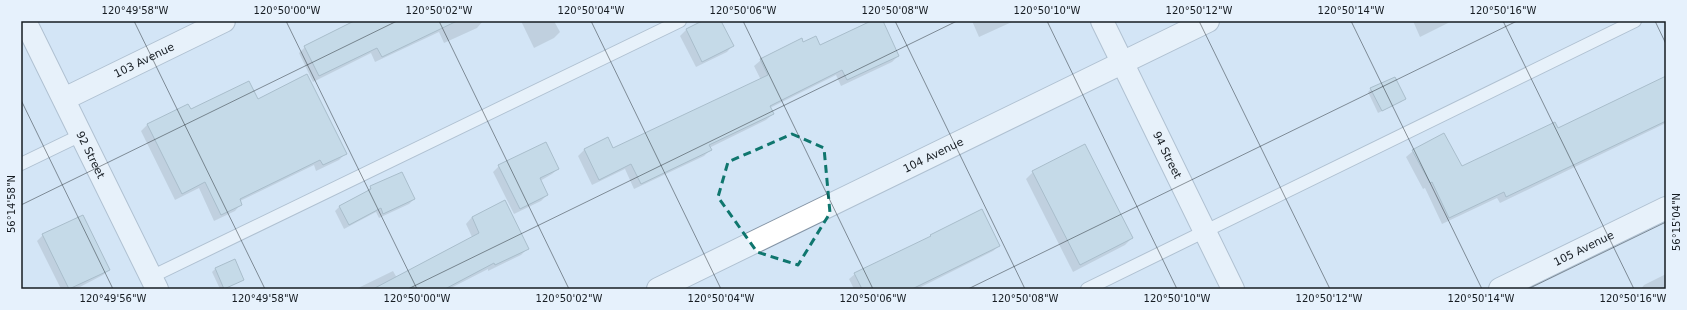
<svg xmlns="http://www.w3.org/2000/svg" width="1687" height="310" font-family="'DejaVu Sans',sans-serif">
  <style>
    .shadow { fill: #0003 }
    .building { fill: #b4cdd8; stroke: #758c97 }
    .lines { fill: none; stroke-linecap: round; stroke-linejoin: round }
    .service-casing { stroke: #8595a6; stroke-width: 14 }
    .minor-casing { stroke: #8595a6; stroke-width: 24 }
    .service { stroke: #fff; stroke-width: 12 }
    .minor { stroke: #fff; stroke-width: 22 }
    .marked { fill: none; stroke: #0f766e; stroke-width: 3; stroke-dasharray: 8 5; stroke-linejoin: round }
    .ticks { fill: none; stroke: #161c22; stroke-width: 1; stroke-opacity: 0.45 }
    .labels { text-anchor: middle; stroke-width: 3; stroke-linejoin: round; paint-order: stroke }
    .street-label { font-size: 11px; fill: #161c22; stroke: #e6f1fc }
    .neatline { fill: none; stroke: #161c22; stroke-width: 1.5 }
    .ticks-label { font-size: 10px; text-anchor: middle; fill: #161c22 }
  </style>
  <rect width="100%" height="100%" fill="#d3e5f6"/>
  <!-- shadow -->
  <g class="shadow">
    <polygon points="356,21 483,21 477,28 444,43 439,32 375,62 371,53 313,82 299,53 305,47"/>
    <polygon points="521,21 554,21 560,32 554,38 534,48"/>
    <polygon points="704,21 720,21 732,46 727,52 696,67 680,36 686,30"/>
    <polygon points="874,21 882,21 898,56 892,62 841,86 836,75 770,108 773,114 766,120 709,148 710,150 704,156 634,189 625,169 592,185 578,156 584,150 607,138 613,149 761,80 754,66 761,60 801,40 803,44 819,46"/>
    <polygon points="972,21 1014,21 979,37"/>
    <polygon points="1413,21 1452,21 1420,37"/>
    <polygon points="1666,77 1666,123 1500,203 1497,198 1442,224 1425,188 1423,189 1406,157 1413,151 1444,134 1461,167 1557,129"/>
    <polygon points="1371,89 1404,99 1401,102 1378,113 1368,92"/>
    <polygon points="257,101 346,153 339,160 316,171 314,165 240,201 241,204 235,211 214,221 199,188 175,200 141,131 147,125 188,105 191,110"/>
    <polygon points="499,166 558,169 552,174 540,181 547,195 541,201 514,214 493,172"/>
    <polygon points="1033,172 1132,238 1125,245 1073,272 1026,179"/>
    <polygon points="371,187 414,199 409,204 379,218 376,212 344,229 335,211 340,206 366,192"/>
    <polygon points="505,201 528,248 521,255 488,271 488,269 449,289 356,289 393,271 397,278 472,237 466,224 472,217"/>
    <polygon points="43,235 109,270 103,275 76,289 61,289 37,241"/>
    <polygon points="931,236 999,246 993,251 917,289 854,289 849,279 855,274 927,239"/>
    <polygon points="234,261 242,279 225,289 220,289 212,272 215,269"/>
    <polygon points="1666,274 1666,289 1641,289 1644,285"/>
  </g>
  <!-- building -->
  <g class="building">
    <polygon points="354,21 457,21 382,57 377,48 319,76 304,46"/>
    <polygon points="702,21 721,21 734,46 702,62 686,29"/>
    <polygon points="871,21 883,21 899,56 847,80 842,70 770,106 774,114 709,145 712,150 641,184 631,164 599,180 584,149 608,137 613,148 768,75 760,59 802,38 803,42 816,36 820,45"/>
    <polygon points="307,74 347,154 323,165 320,160 240,199 242,205 221,215 205,182 182,194 147,124 188,104 191,109 249,81 258,99"/>
    <polygon points="1666,76 1666,121 1506,197 1504,192 1449,218 1432,182 1430,183 1412,150 1444,133 1462,166 1555,122 1558,128"/>
    <polygon points="1395,77 1406,99 1382,111 1370,88"/>
    <polygon points="546,142 559,169 540,178 548,195 520,209 498,165"/>
    <polygon points="1085,144 1133,238 1080,265 1032,171"/>
    <polygon points="402,172 415,199 383,214 381,208 349,225 339,206 371,189 370,186"/>
    <polygon points="505,200 529,249 495,265 494,263 445,289 373,289 479,233 472,217"/>
    <polygon points="982,209 1000,246 912,289 862,289 854,273 931,236 930,235"/>
    <polygon points="83,215 110,270 69,289 42,234"/>
    <polygon points="235,259 244,280 224,289 215,268"/>
  </g>
  <g class="lines">
    <defs>
      <g id="service">
        <polyline points="21,164 81,135"/>
        <polyline points="151,277 680,21"/>
        <polyline points="1087,289 1635,21"/>
      </g>
      <g id="minor">
        <path id="s1" d="M 25,21 L 157,289"/>
        <path id="s2" d="M 1102,21 L 1233,289"/>
        <path id="s3" d="M 64,99 L 224,21"/>
        <path id="s4" d="M 658,289 L 1208,21"/>
        <path id="s5" d="M 1500,289 L 1666,208"/>
      </g>
    </defs>
    <!-- service casing -->
    <use href="#service" class="service-casing"/>
    <!-- minor casing -->
    <use href="#minor" class="minor-casing"/>
    <!-- service -->
    <use href="#service" class="service"/>
    <!-- minor -->
    <use href="#minor" class="minor"/>
  </g>
  <!-- marked area -->
  <path d="M0 0H1687V310H0ZM 792,134 L 824,148 L 830,213 L 798,265 L 757,252 L 718,197 L 728,162 Z" fill="#d3e5f6" fill-opacity=".55" fill-rule="evenodd"/>
  <path class="marked" d="M 792,134 L 824,148 L 830,213 L 798,265 L 757,252 L 718,197 L 728,162 Z"/>
  <!-- ticks -->
  <path class="ticks" d="M 134,21 L 265,289M 286,21 L 417,289M 439,21 L 569,289M 591,21 L 721,289M 743,21 L 873,289M 895,21 L 1025,289M 1047,21 L 1177,289M 1199,21 L 1330,289M 1351,21 L 1482,289M 1503,21 L 1634,289M 1655,21 L 1666,44M 21,100 L 113,289M 21,205 L 397,21M 408,289 L 957,21M 968,289 L 1517,21M 1528,289 L 1666,222"/>
  <g class="labels">
    <!-- street labels -->
    <g class="street-label">
      <text dy="4" stroke="none"><textPath href="#s3" startOffset="89">103 Avenue</textPath></text>
      <text dy="4" stroke="none"><textPath href="#s1" startOffset="149">92 Street</textPath></text>
      <text dy="4" stroke="none"><textPath href="#s4" startOffset="306">104 Avenue</textPath></text>
      <text dy="4" stroke="none"><textPath href="#s2" startOffset="149">94 Street</textPath></text>
      <text dy="4" stroke="none"><textPath href="#s5" startOffset="93">105 Avenue</textPath></text>
    </g>
  </g>
  <!-- border -->
  <rect width="1687" height="310" fill="none" stroke="#e6f1fc" stroke-width="44"/>
  <rect x="22" y="22" width="1643" height="266" class="neatline"/>
  <g class="ticks-label">
    <text x="135" y="14">120°49'58"W</text>
    <text x="287" y="14">120°50'00"W</text>
    <text x="439" y="14">120°50'02"W</text>
    <text x="591" y="14">120°50'04"W</text>
    <text x="743" y="14">120°50'06"W</text>
    <text x="895" y="14">120°50'08"W</text>
    <text x="1047" y="14">120°50'10"W</text>
    <text x="1199" y="14">120°50'12"W</text>
    <text x="1351" y="14">120°50'14"W</text>
    <text x="1503" y="14">120°50'16"W</text>
    <text transform="translate(11 204) rotate(-90)" y="4">56°14'58"N</text>
    <text transform="translate(1676 222) rotate(-90)" y="4">56°15'04"N</text>
    <text x="113" y="302">120°49'56"W</text>
    <text x="265" y="302">120°49'58"W</text>
    <text x="417" y="302">120°50'00"W</text>
    <text x="569" y="302">120°50'02"W</text>
    <text x="721" y="302">120°50'04"W</text>
    <text x="873" y="302">120°50'06"W</text>
    <text x="1025" y="302">120°50'08"W</text>
    <text x="1177" y="302">120°50'10"W</text>
    <text x="1329" y="302">120°50'12"W</text>
    <text x="1481" y="302">120°50'14"W</text>
    <text x="1633" y="302">120°50'16"W</text>
  </g>
</svg>
